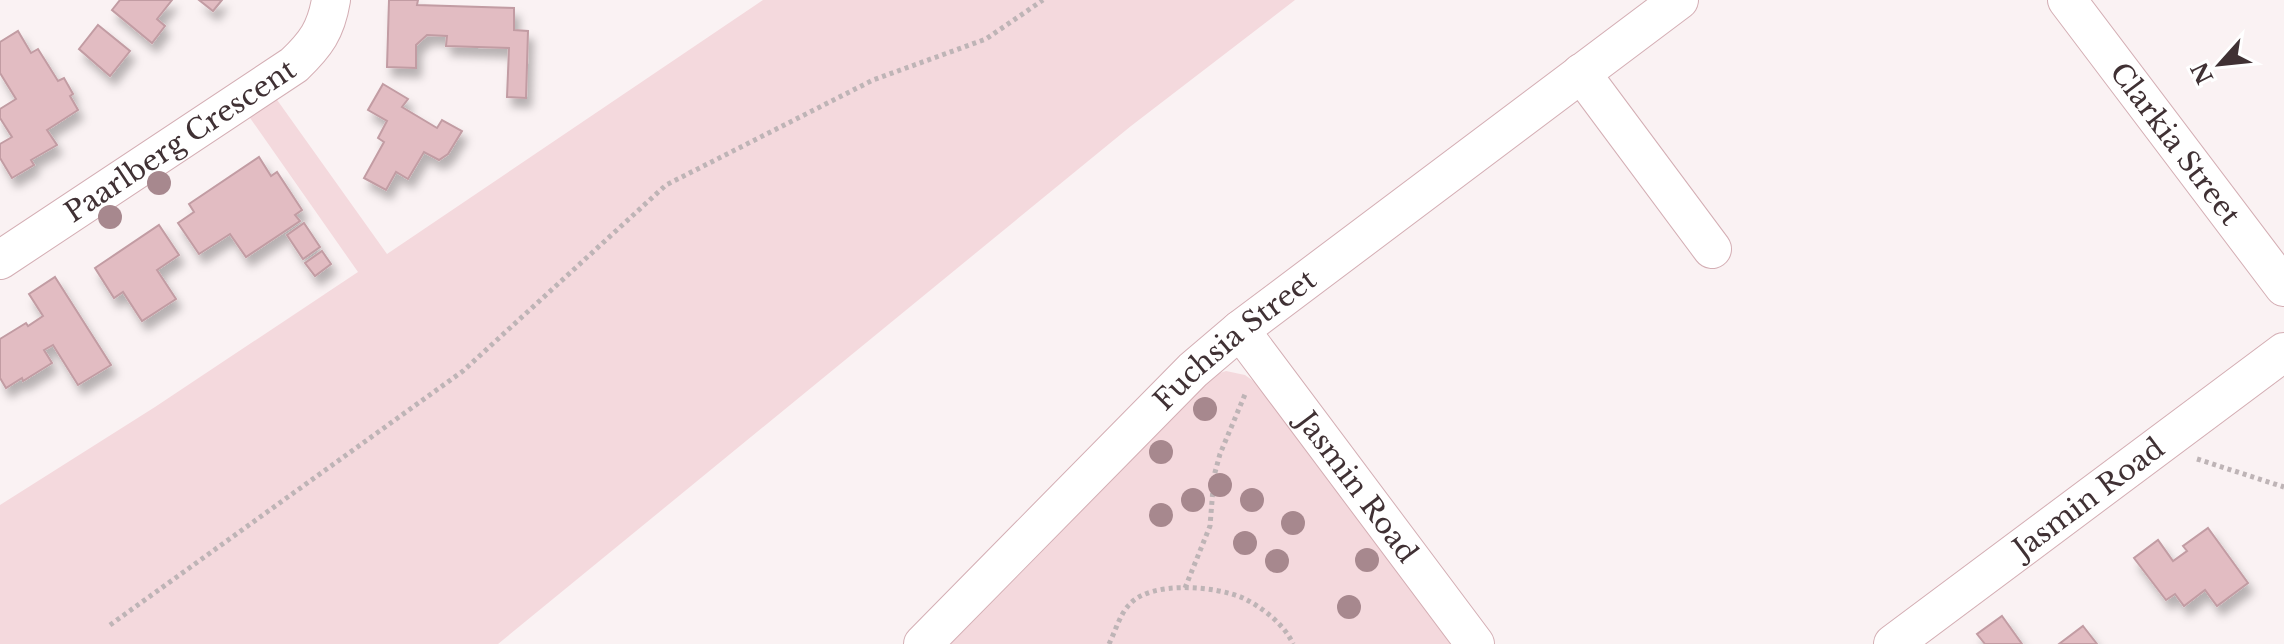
<svg xmlns="http://www.w3.org/2000/svg" width="2284" height="644" font-family="'Libre Baskerville',serif">
  <style>
    .green { fill: #f4d9dd }
    .building { fill: #e2bcc2; stroke: #c29ca3; stroke-width: 2; filter: url(#shadow) }
    .lines { fill: none; stroke-linecap: round; stroke-linejoin: round }
    .street-casing { stroke: #d4aeb4; stroke-width: 40 }
    .path { stroke: #beb4b6; stroke-width: 5; stroke-dasharray: 4 4; stroke-linecap: butt }
    .street { stroke: #fff; stroke-width: 38 }
    .tree { fill: #a7888e }
    .labels { text-anchor: middle; stroke-width: 6; stroke-linejoin: round; paint-order: stroke }
    .street-label { font-size: 28px; fill: #403134; stroke: #fff }
  </style>
  <defs>
    <filter id="shadow"><feDropShadow dx="5" dy="9" stdDeviation="4" flood-color="#0004"/></filter>
  </defs>
  <rect width="100%" height="100%" fill="#faf2f3"/>
  <!-- green -->
  <g class="green">
    <polygon points="763,0 1295,0 1131,126 498,644 0,644 0,505 155,407 358,272 248,115 275,97 387,254"/>
    <polygon points="1226,371 1245,375 1259,385 1454,644 944,644 1204,378"/>
  </g>
  <!-- building -->
  <g class="building">
    <polygon points="120,0 172,0 157,19 165,26 152,43 112,10"/>
    <polygon points="199,0 222,0 213,11"/>
    <polygon points="389,0 418,0 417,5 514,8 514,30 528,31 526,98 507,97 509,48 446,46 447,36 427,35 416,45 416,68 387,67"/>
    <polygon points="98,25 130,51 110,76 79,49"/>
    <polygon points="18,31 31,53 38,49 58,81 64,78 73,94 70,96 78,110 47,130 57,145 31,160 34,165 12,178 0,158 0,144 12,137 0,118 0,109 16,99 0,73 0,42"/>
    <polygon points="383,84 408,99 402,107 437,128 442,120 462,131 448,154 439,160 424,152 408,179 396,172 386,190 364,178 384,142 378,138 387,121 368,110"/>
    <polygon points="259,157 271,176 277,172 302,210 295,215 300,221 246,257 230,234 199,254 178,223 194,212 189,204"/>
    <polygon points="304,223 320,247 303,259 287,235"/>
    <polygon points="159,225 179,255 157,270 176,299 142,321 123,292 114,298 95,268"/>
    <polygon points="322,251 331,264 315,276 305,263"/>
    <polygon points="55,277 111,365 78,385 53,345 44,350 52,363 23,381 22,378 6,388 0,378 0,339 26,323 28,326 43,316 29,294"/>
    <polygon points="2208,528 2248,583 2217,606 2205,590 2184,606 2175,594 2166,600 2134,558 2158,540 2173,561 2187,551 2183,546"/>
    <polygon points="2002,616 2022,644 1985,644 1977,634"/>
    <polygon points="2083,626 2097,644 2059,644"/>
  </g>
  <g class="lines">
    <defs>
      <g id="street">
        <path id="s1" d="M 2067,0 L 2284,287"/>
        <polyline points="1581,73 1712,249"/>
        <path id="s2" d="M 0,260 L 294,65 C 316,44 326,30 331,0"/>
        <path id="s3" d="M 1240,330 L 1475,644"/>
        <path id="s4" d="M 923,644 L 1193,370 L 1240,330 L 1679,0"/>
        <path id="s5" d="M 1893,644 L 2284,352"/>
      </g>
    </defs>
    <!-- street casing -->
    <use href="#street" class="street-casing"/>
    <!-- path -->
    <g class="path">
      <polyline points="2197,459 2284,487"/>
      <polyline points="1185,588 1210,526 1214,476 1220,454 1246,392"/>
      <polyline points="110,625 463,371 666,185 873,80 986,39 1043,0"/>
      <path d="M 1109,644 C 1115,632 1120,614 1129,605 C 1150,580 1216,586 1243,598 C 1262,607 1285,625 1293,644"/>
    </g>
    <!-- street -->
    <use href="#street" class="street"/>
  </g>
  <!-- trees -->
  <g class="tree">
    <circle cx="159" cy="183" r="12"/>
    <circle cx="110" cy="217" r="12"/>
    <circle cx="1205" cy="409" r="12"/>
    <circle cx="1161" cy="452" r="12"/>
    <circle cx="1220" cy="485" r="12"/>
    <circle cx="1193" cy="500" r="12"/>
    <circle cx="1252" cy="500" r="12"/>
    <circle cx="1161" cy="515" r="12"/>
    <circle cx="1293" cy="523" r="12"/>
    <circle cx="1245" cy="543" r="12"/>
    <circle cx="1367" cy="560" r="12"/>
    <circle cx="1277" cy="561" r="12"/>
    <circle cx="1349" cy="607" r="12"/>
  </g>
  <g class="labels">
    <!-- street labels -->
    <g class="street-label">
      <text dy="10" stroke="none"><textPath href="#s2" startOffset="216">Paarlberg Crescent</textPath></text>
      <text dy="10" stroke="none"><textPath href="#s1" startOffset="180">Clarkia Street</textPath></text>
      <text dy="10" stroke="none"><textPath href="#s4" startOffset="436">Fuchsia Street</textPath></text>
      <text dy="10" stroke="none"><textPath href="#s3" startOffset="196">Jasmin Road</textPath></text>
      <text dy="10" stroke="none"><textPath href="#s5" startOffset="244">Jasmin Road</textPath></text>
    </g>
  </g>
  <!-- north arrow -->
  <g transform="translate(2220 64) rotate(243)" stroke="#ffffff" stroke-width="6" paint-order="stroke">
  <path d="M0-6L14 30L0 20L-14 30Z" fill="#403134"/>
  <text y="-12" font-size="22" font-weight="bold" text-anchor="middle" fill="#403134">N</text>
  </g>
</svg>
